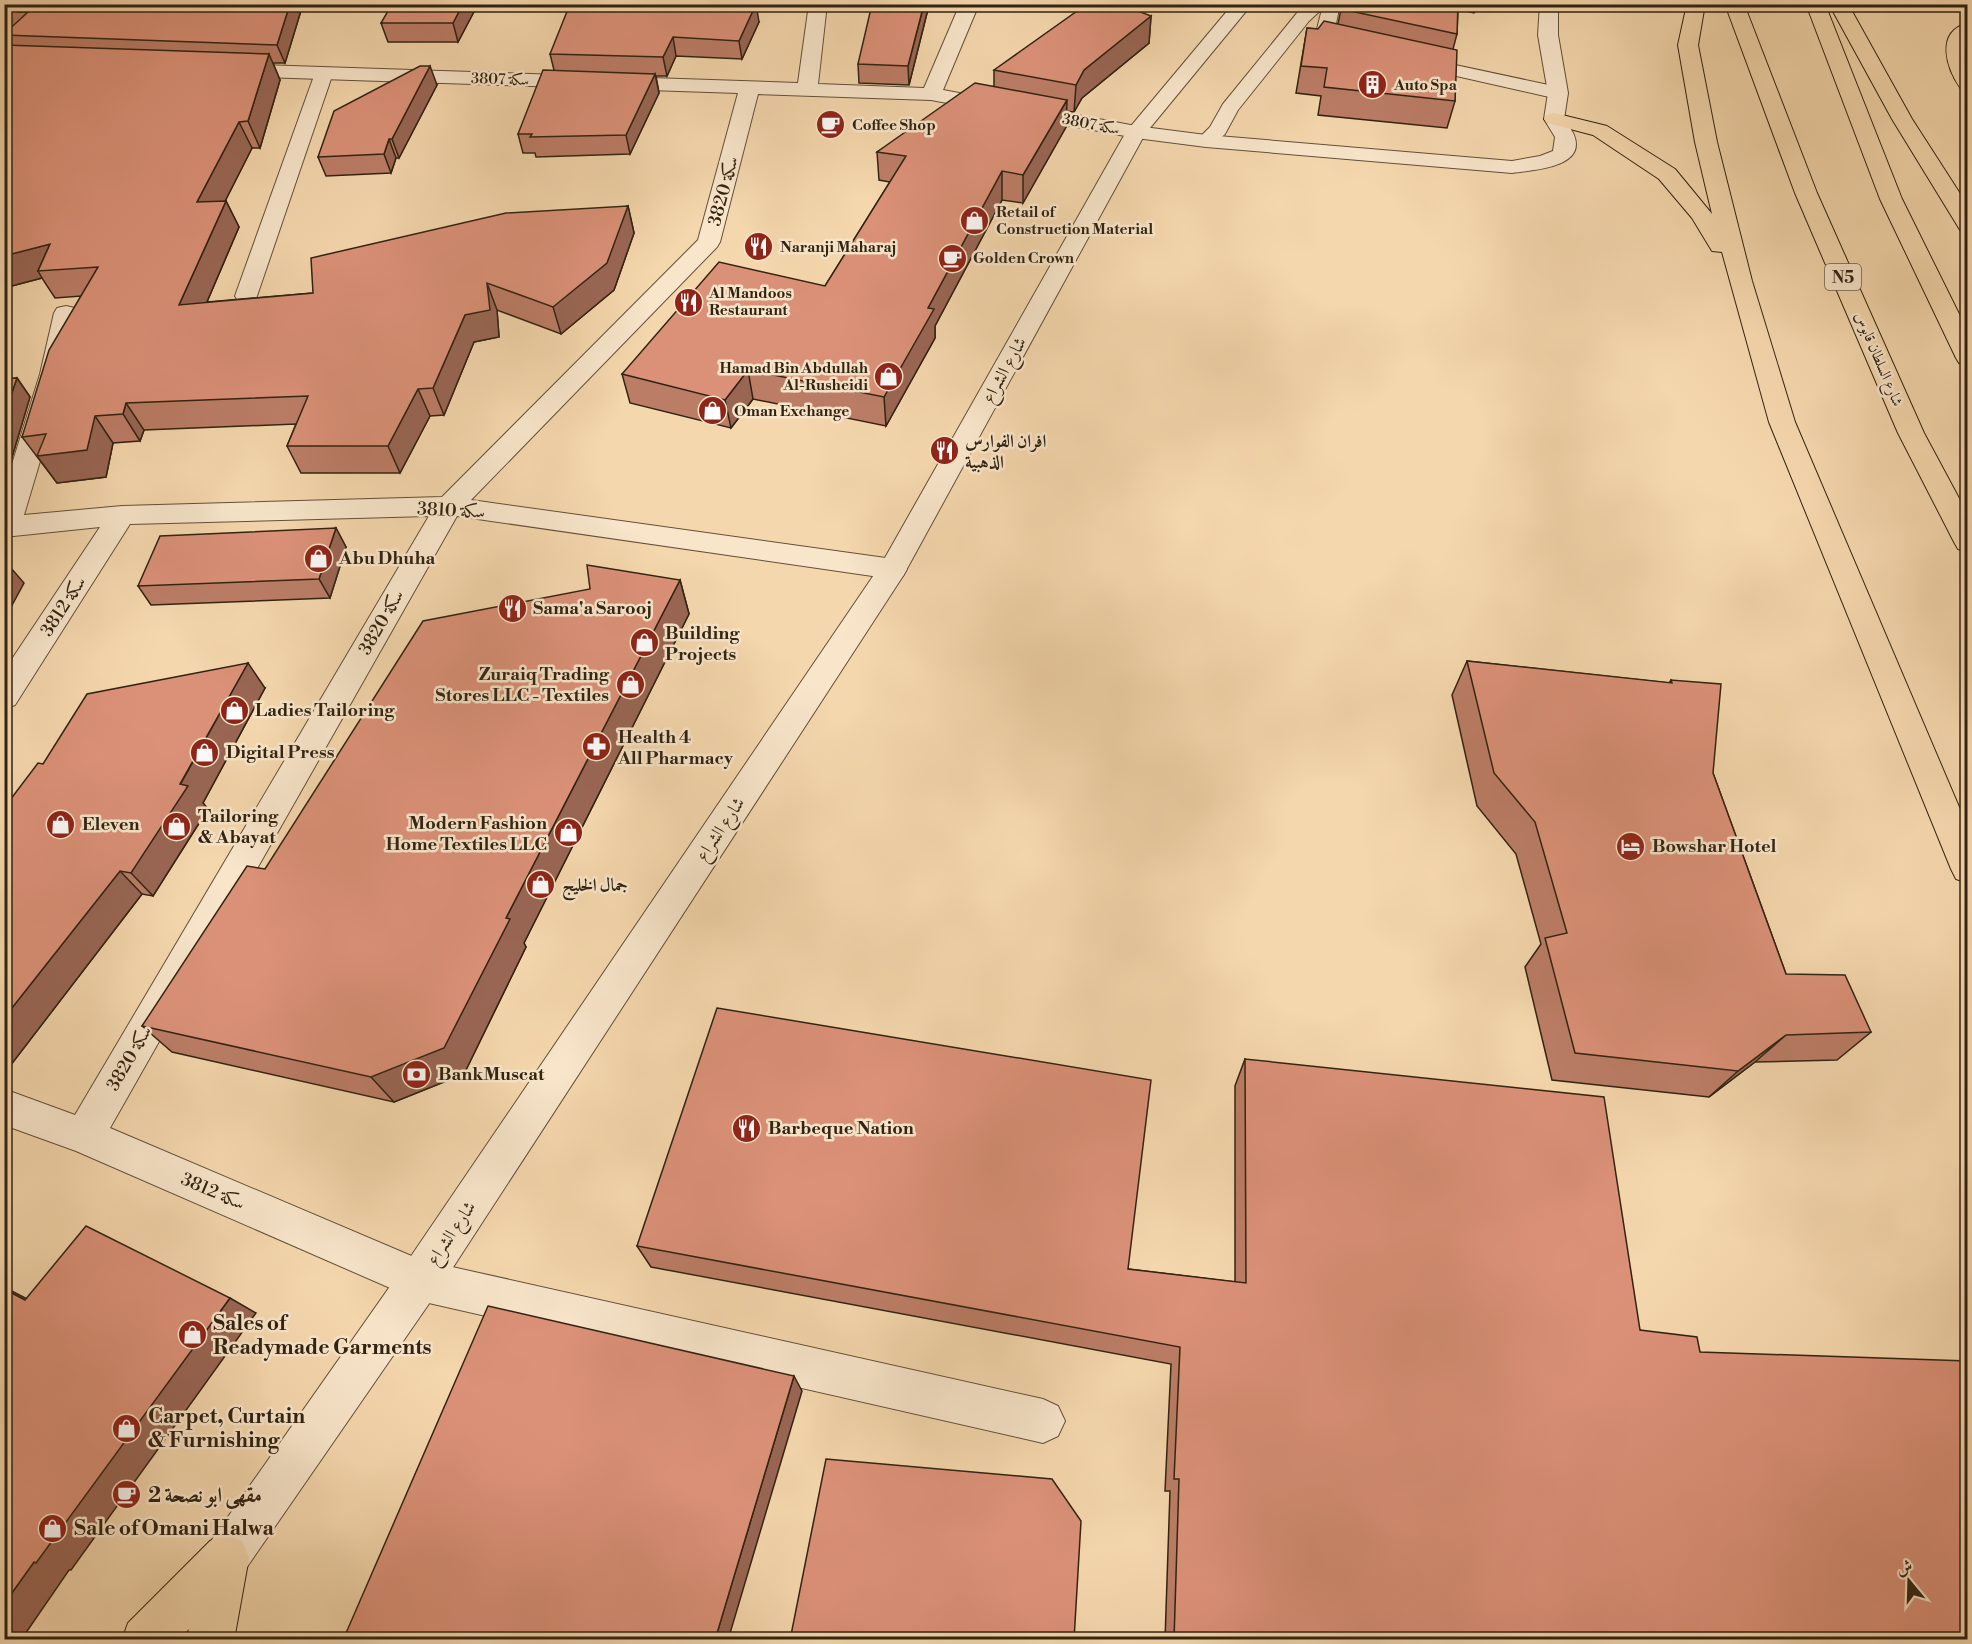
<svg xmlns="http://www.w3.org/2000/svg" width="1972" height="1644" font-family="'Libre Bodoni',Amiri,serif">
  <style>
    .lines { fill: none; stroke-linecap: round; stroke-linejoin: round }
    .service-casing { stroke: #625038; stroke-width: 2 }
    .minor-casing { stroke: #625038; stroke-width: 2 }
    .tertiary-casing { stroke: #625038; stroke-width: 2 }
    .primary-casing { stroke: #312311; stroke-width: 2 }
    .trunk-casing { stroke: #312311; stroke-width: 2 }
    .service { fill: #f8e5ca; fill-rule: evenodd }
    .minor { fill: #f8e5ca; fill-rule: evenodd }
    .tertiary { fill: #f8e5ca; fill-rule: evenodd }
    .primary { fill: #f5d7ad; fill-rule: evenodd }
    .trunk { fill: #f5d7ad; fill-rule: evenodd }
    .wall { fill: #bc7d67; stroke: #312311; stroke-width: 1.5 }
    .shaded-wall { fill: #996654; stroke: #312311; stroke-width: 1.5 }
    .building { fill: #db9178; stroke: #312311; stroke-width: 1.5 }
    .labels { text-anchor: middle; stroke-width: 5; stroke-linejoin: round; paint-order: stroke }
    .far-street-label { font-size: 15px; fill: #312311; stroke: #f8e5ca }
    .far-poi-label { font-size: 15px; font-weight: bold; fill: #312311; stroke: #f8e5ca; text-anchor: start }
    .shield { fill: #f8e5ca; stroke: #6d5d48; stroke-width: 1.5 }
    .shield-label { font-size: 16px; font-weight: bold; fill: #312311 }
    .street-label { font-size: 18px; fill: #312311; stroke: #f8e5ca }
    .poi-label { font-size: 18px; font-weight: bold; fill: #312311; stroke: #f8e5ca; text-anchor: start }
    .near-poi-label { font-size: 21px; font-weight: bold; fill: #312311; stroke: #f8e5ca; text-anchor: start }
  </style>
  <rect width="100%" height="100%" fill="#f5d7ad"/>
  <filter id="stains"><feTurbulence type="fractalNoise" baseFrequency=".00333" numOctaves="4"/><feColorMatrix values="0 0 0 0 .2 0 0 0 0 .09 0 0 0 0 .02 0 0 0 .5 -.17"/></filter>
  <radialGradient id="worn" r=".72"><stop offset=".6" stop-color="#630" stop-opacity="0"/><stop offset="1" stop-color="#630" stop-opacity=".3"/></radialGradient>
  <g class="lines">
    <defs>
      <g id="service">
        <path d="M 1307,4 L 1340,4 L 1333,38 L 1347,41 L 1350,45 L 1347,49 C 1337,51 1327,47 1317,45 L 1314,41 L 1322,9 L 1309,21 L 1238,110 L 1225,134 L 1213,145 L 1199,145 L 1196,141 L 1210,127 L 1223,104 L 1297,13 Z"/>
        <polygon points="1418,57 1558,87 1564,89 1567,93 1564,97 1558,99 1412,66 1409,62 1412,58"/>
        <polygon points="324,68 330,69 333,73 257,296 254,301 246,302 238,301 235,296 315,73 318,69"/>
      </g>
      <path id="minor" d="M 809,4 L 827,4 L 818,84 L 924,88 L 960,4 L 979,4 L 943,90 L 1136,126 L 1206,135 L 1512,161 L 1540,156 L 1553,151 L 1555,137 L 1544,119 L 1548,93 L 1538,35 L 1540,4 L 1558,4 L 1558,35 L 1568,93 L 1564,119 C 1567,124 1572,130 1574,135 C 1587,168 1532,170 1512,173 L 1206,147 L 1136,138 L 931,100 L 758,94 L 720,242 L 717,247 L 471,500 L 893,559 L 903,562 L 907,569 L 903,576 L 893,579 L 457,516 L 110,1128 L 421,1260 L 1043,1399 L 1058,1406 L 1065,1421 L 1058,1436 L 1043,1443 L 420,1301 L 76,1151 L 4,1125 L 4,1089 L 75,1115 L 429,516 L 130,524 L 15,705 L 4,709 L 4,671 L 100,527 L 4,537 L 4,490 L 40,374 L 54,313 L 57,308 L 66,306 L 75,308 L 78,313 L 66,374 L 24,515 L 122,506 L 442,497 L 698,240 L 738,93 L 231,76 L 224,74 L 221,70 L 224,66 L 231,64 L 798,83 Z"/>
      <polygon id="tertiary" points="1233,4 1252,4 1145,134 903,576 435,1295 229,1593 213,1600 197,1593 190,1577 197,1561 405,1265 882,563 1126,132"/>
      <polygon id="primary" points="226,1534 242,1541 249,1557 234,1640 186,1640 189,1629 178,1640 122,1640 128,1623 210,1541"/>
      <g id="trunk">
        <polygon points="1687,4 1705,4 1698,45 1717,142 1752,281 1795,422 1968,828 1968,883 1956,879 1951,869 1769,422 1722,252 1712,251 1692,218 1659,179 1593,135 1547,123 1544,119 1547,115 1554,113 1607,126 1675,169 1712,214 1695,142 1678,45"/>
        <polygon points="1725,4 1744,4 1817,193 1924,433 1968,515 1968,552 1958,549 1954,542 1898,433 1795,193"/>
        <polygon points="1806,4 1825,4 1902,199 1968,332 1968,366 1959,363 1956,358 1880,199"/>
        <polygon points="1829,4 1848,4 1912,119 1968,206 1968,232 1960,230 1957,225 1892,119"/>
        <path d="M 1968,23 L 1968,38 L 1964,47 L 1968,62 L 1968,91 L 1961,89 C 1947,69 1934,32 1968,23 Z"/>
      </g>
    </defs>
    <!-- service casing -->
    <use href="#service" class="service-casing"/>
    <!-- minor casing -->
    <use href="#minor" class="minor-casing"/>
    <!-- tertiary casing -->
    <use href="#tertiary" class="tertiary-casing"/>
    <!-- primary casing -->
    <use href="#primary" class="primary-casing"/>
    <!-- trunk casing -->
    <use href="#trunk" class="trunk-casing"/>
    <!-- service -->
    <use href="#service" class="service"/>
    <!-- minor -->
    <use href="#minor" class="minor"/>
    <!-- tertiary -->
    <use href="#tertiary" class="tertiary"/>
    <!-- primary -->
    <use href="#primary" class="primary"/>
    <!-- trunk -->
    <use href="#trunk" class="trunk"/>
  </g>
  <!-- wall -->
  <g class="wall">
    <polygon points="4,4 303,4 285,63 273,63 280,80 260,148 252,148 225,201 226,201 239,227 207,302 313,293 628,206 634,233 614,290 561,334 497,310 499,337 474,342 444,415 430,416 400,473 301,473 287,446 296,424 144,430 140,441 113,443 106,477 57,483 22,437 81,296 55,298 42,278 4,288 8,45 4,38 4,34 12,27 4,27"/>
    <polygon points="478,4 458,42 388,42 381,23"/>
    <polygon points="1342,4 1479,4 1474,13 1458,9 1457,34 1453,49 1455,101 1447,128 1318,115 1321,96 1296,93 1307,28 1318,29 1338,24"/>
    <polygon points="928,9 909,85 859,83 858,64"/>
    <polygon points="1151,16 1149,43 1082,98 1074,112 1066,111 1066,127 1023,203 1002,200 935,326 935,338 886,426 753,399 731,428 630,403 622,374 825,286 890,182 879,180 877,152 994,86 994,70"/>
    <polygon points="759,22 742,59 676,56 667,76 656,76 659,93 630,154 536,157 535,153 523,153 518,134 554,70 550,54"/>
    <polygon points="437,85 399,158 396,158 391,173 326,176 318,157"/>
    <polygon points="17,378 30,397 9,467 4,468 4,379"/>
    <polygon points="336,528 346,547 330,598 151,605 138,586"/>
    <polygon points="680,580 689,614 524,943 526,947 464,1074 394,1102 172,1052 142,1026 265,869"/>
    <polygon points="1467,661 1669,683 1671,680 1713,773 1786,974 1871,1032 1837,1060 1755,1062 1709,1097 1552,1080 1525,967 1541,944 1516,854 1477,806 1452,695"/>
    <polygon points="265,688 203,803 208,809 153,896 142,894 10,1066 4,1063 4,808 43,764"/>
    <polygon points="1245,1059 1640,1330 1700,1352 1968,1640 1165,1640 1170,1491 1165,1491 1171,1364 651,1267 637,1246 1128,1269 1235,1282 1235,1086"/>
  </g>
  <!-- shaded-wall -->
  <g class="shaded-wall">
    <polygon points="290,4 303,4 285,63 277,45"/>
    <polygon points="463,4 478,4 458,42 453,23"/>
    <polygon points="756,4 759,22 742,59 739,41"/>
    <polygon points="924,4 929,4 928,9 909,85 908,66"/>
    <polygon points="1476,4 1479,4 1474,13"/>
    <polygon points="1151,16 1149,43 1082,98 1074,112 1076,85 1084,70"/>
    <polygon points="673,37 676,56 667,76 663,57"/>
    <polygon points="269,54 280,80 260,148 248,121"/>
    <polygon points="430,66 437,85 399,158 392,139"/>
    <polygon points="655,74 659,93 630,154 626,135"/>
    <polygon points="1067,100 1066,127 1023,203 1023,175"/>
    <polygon points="239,122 252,148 211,229 197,202"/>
    <polygon points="389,139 396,158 391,173 384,154"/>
    <polygon points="1002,171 1002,200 935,326 935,338 886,426 884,397 928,308"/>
    <polygon points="226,201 239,227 194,332 179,305"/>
    <polygon points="628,206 634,233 614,290 561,334 553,307"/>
    <polygon points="50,244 38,271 42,278 4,288 4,256"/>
    <polygon points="487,283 497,310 499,337 474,342 444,415 433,388 465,315"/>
    <polygon points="748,370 753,399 731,428 725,400"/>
    <polygon points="17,378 30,397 9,467 4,462 4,415"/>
    <polygon points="418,389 430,416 400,473 388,446"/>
    <polygon points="126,403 144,430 140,441 123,414"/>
    <polygon points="95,416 113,443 106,477 57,483 37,456"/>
    <polygon points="336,528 346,547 330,598 319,579"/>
    <polygon points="4,560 24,583 4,620"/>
    <polygon points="680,580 689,614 524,943 526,947 464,1074 394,1102 371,1077 506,918"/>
    <polygon points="248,663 265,688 203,803 208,809 153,896 131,873"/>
    <polygon points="120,871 142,894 10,1066 4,1062 4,1018"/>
    <polygon points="1786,1035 1755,1062 1709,1097 1738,1071"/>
    <polygon points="4,1287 58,1315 25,1300 4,1289"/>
    <polygon points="230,1298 256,1313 71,1570 69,1570 21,1640 4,1640 4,1604 34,1562"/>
    <polygon points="794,1376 802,1391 728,1640 715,1640"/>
  </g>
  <!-- building -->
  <g class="building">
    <polygon points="4,4 290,4 277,45 4,35 4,34 28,12 19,12 22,9 4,9"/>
    <polygon points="392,4 463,4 453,23 381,23"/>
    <polygon points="570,4 756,4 739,41 673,37 663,57 550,54"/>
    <polygon points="872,4 924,4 908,66 858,64"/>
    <polygon points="1087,4 1120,4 1151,16 1084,70 1076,85 994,70"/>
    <polygon points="1342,4 1458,4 1457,34 1341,9"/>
    <polygon points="1324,21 1457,50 1455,101 1324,87 1327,68 1301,66 1307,28 1318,29"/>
    <polygon points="4,45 269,54 248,121 239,122 197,202 226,201 179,305 313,293 311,258 506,213 628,206 607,263 553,307 487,283 490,310 465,315 433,388 418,389 388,446 287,446 308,396 126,403 123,414 95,416 87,450 37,456 46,434 22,437 49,350 98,267 38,271 50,244 4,256"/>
    <polygon points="420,66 430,66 392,139 389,139 384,154 318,157 334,111"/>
    <polygon points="543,70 655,74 626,135 530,137 532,134 518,134"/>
    <polygon points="975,83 1067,100 1023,175 1002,171 928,308 934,309 884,397 748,370 725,400 622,374 719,262 825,286 906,156 877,152"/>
    <polygon points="17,378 4,415 4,379"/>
    <polygon points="336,528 319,579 138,586 160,536"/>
    <polygon points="587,565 680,580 506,918 510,919 444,1048 371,1077 142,1026 247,866 265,869 423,621 590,589"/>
    <polygon points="1467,661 1672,683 1671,680 1721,684 1713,773 1786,974 1845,975 1871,1032 1786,1035 1738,1071 1575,1053 1545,938 1567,933 1535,822 1494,773"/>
    <polygon points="248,663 180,784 188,786 131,873 120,871 4,1018 4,808 38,763 43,764 87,694"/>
    <polygon points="717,1008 1151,1080 1128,1269 1246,1283 1245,1059 1604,1097 1640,1330 1697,1337 1700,1352 1968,1361 1968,1640 1174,1640 1179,1479 1174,1479 1180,1347 637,1246"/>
    <polygon points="86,1226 230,1298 36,1563 34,1562 4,1604 4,1289 25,1300"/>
    <polygon points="488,1306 794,1376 715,1640 343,1640"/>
    <polygon points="826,1459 1052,1479 1081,1521 1074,1640 790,1640"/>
  </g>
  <!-- icons -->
  <defs>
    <symbol id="building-disc" viewBox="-11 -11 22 22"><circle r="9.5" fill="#8f2418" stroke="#f8e5ca"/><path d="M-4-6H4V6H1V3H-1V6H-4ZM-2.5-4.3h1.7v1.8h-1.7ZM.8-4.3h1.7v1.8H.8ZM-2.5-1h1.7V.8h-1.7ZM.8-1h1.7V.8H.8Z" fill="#fff"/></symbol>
    <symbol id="cafe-disc" viewBox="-11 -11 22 22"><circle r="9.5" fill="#8f2418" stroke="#f8e5ca"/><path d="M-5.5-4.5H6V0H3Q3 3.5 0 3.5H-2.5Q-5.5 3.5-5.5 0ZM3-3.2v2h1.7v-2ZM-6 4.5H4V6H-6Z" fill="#fff"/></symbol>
    <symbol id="shop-disc" viewBox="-11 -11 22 22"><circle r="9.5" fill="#8f2418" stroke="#f8e5ca"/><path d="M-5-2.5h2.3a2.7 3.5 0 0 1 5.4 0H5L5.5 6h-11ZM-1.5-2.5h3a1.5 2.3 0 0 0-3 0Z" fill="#fff"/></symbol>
    <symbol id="restaurant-disc" viewBox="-11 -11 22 22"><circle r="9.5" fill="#8f2418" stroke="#f8e5ca"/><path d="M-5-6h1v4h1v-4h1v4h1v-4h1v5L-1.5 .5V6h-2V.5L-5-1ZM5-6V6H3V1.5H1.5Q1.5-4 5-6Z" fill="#fff"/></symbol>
    <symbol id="pharmacy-disc" viewBox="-11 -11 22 22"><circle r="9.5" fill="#8f2418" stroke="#f8e5ca"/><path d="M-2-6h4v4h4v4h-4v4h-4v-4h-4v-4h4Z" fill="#fff"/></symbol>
    <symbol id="hotel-disc" viewBox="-11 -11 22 22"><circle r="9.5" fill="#8f2418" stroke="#f8e5ca"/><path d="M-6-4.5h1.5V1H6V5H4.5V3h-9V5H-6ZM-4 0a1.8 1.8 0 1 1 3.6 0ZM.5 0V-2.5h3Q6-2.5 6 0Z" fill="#fff"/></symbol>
    <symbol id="bank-disc" viewBox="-11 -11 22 22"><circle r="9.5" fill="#8f2418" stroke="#f8e5ca"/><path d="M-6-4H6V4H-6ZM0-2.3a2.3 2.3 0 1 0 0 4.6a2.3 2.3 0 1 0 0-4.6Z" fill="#fff"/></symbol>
  </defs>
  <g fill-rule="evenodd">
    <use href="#building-disc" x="1356" y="68" width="33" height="33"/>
    <use href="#cafe-disc" x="814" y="108" width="33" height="33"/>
    <use href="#shop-disc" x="958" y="204" width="33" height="33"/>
    <use href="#restaurant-disc" x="742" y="230" width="33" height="33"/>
    <use href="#cafe-disc" x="936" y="242" width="33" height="33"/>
    <use href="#restaurant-disc" x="672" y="286" width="33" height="33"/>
    <use href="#shop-disc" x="872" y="360" width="33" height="33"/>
    <use href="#shop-disc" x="696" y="394" width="33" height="33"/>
    <use href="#restaurant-disc" x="928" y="434" width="33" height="33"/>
    <use href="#shop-disc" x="302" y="542" width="33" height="33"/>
    <use href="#restaurant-disc" x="496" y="592" width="33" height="33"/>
    <use href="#shop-disc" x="628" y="626" width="33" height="33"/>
    <use href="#shop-disc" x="614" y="668" width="33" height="33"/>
    <use href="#shop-disc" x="218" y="694" width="33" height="33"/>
    <use href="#pharmacy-disc" x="580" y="730" width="33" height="33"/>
    <use href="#shop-disc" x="188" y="736" width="33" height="33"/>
    <use href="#shop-disc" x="44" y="808" width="33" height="33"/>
    <use href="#shop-disc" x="160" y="810" width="33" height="33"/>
    <use href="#shop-disc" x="552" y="816" width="33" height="33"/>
    <use href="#hotel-disc" x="1614" y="830" width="33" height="33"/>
    <use href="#shop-disc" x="524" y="868" width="33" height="33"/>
    <use href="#bank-disc" x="400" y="1058" width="33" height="33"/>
    <use href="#restaurant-disc" x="730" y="1112" width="33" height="33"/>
    <use href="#shop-disc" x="176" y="1318" width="33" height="33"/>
    <use href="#shop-disc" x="110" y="1412" width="33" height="33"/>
    <use href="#cafe-disc" x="110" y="1478" width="33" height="33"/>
    <use href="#shop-disc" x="36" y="1512" width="33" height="33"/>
  </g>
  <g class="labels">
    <!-- far-street labels -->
    <g class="far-street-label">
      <text transform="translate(500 79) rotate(2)" y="5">سكة 3807</text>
      <text transform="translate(1091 124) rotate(11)" y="5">سكة 3807</text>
      <text transform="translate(1879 359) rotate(67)" y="5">شارع السلطان قابوس</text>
    </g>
    <!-- far-poi labels -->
    <g class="far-poi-label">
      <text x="1394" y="90">Auto Spa</text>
      <text x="852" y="130">Coffee Shop</text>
      <text x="996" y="217">Retail of<tspan x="996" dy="17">Construction Material</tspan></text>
      <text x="780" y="252">Naranji Maharaj</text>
      <text x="973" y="263">Golden Crown</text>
      <text x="709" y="298">Al Mandoos<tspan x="709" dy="17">Restaurant</tspan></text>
      <text x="868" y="373" text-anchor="end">Hamad Bin Abdullah<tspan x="868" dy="17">Al-Rusheidi</tspan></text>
      <text x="734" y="416">Oman Exchange</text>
    </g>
    <!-- shield labels -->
    <rect class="shield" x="1825" y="264" width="36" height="26" rx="4.5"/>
    <g class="shield-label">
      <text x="1843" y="283">N5</text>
    </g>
    <!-- street labels -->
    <g class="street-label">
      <text transform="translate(723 191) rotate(-75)" y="6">سكة 3820</text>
      <text transform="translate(1004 370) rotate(-61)" y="6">شارع الشراع</text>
      <text transform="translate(451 510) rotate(3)" y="6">سكة 3810</text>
      <text transform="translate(63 606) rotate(-57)" y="6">سكة 3812</text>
      <text transform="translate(381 622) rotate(-60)" y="6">سكة 3820</text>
      <text transform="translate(720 829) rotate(-56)" y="6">شارع الشراع</text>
      <text transform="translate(129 1058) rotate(-60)" y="6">سكة 3820</text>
      <text transform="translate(213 1191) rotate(23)" y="6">سكة 3812</text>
      <text transform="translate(451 1233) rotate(-56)" y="6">شارع الشراع</text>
    </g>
    <!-- poi labels -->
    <g class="poi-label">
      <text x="965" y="447">افران الفوارس<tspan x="965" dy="21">الذهبية</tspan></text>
      <text x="339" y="564">Abu Dhuha</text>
      <text x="533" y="614">Sama'a Sarooj</text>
      <text x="665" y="639">Building<tspan x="665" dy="21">Projects</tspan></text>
      <text x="609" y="680" text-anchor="end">Zuraiq Trading<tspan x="609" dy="21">Stores LLC - Textiles</tspan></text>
      <text x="255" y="716">Ladies Tailoring</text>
      <text x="618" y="743">Health 4<tspan x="618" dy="21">All Pharmacy</tspan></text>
      <text x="226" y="758">Digital Press</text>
      <text x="198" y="822">Tailoring<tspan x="198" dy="21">&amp; Abayat</tspan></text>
      <text x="547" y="829" text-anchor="end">Modern Fashion<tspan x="547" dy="21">Home Textiles LLC</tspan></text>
      <text x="82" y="830">Eleven</text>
      <text x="1652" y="852">Bowshar Hotel</text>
      <text x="562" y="891">جمال الخليج</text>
      <text x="438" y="1080">BankMuscat</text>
      <text x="768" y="1134">Barbeque Nation</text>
    </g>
    <!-- near-poi labels -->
    <g class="near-poi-label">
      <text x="213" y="1330">Sales of<tspan x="213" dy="24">Readymade Garments</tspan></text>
      <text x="148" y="1423">Carpet, Curtain<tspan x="148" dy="24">&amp; Furnishing</tspan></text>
      <text x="148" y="1502">مقهى ابو نصحة 2</text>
      <text x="74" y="1535">Sale of Omani Halwa</text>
    </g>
  </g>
  <!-- margin -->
  <rect width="1972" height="1644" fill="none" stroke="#f5d7ad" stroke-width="24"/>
  <rect x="6" y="6" width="1960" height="1632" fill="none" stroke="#312311" stroke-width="3"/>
  <rect x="12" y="12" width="1948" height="1620" fill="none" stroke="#312311" stroke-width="1.5"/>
  <!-- north arrow -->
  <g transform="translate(1909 1581) rotate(341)" stroke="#f8e5ca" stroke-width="4.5" paint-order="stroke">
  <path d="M0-4.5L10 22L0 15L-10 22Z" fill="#312311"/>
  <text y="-9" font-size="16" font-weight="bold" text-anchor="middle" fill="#312311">ش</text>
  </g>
  <rect width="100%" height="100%" filter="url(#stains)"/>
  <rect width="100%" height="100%" fill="url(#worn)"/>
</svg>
